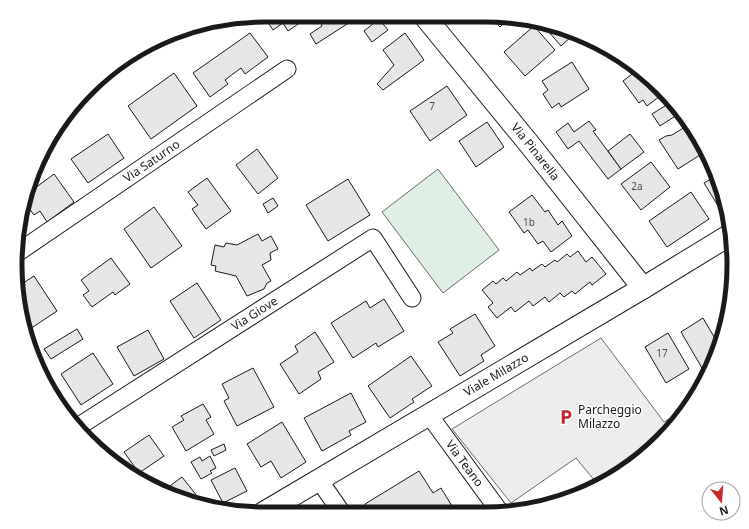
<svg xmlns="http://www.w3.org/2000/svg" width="749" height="529" font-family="'Noto Sans',sans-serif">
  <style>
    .green { fill: #e0efe3; stroke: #6a6a6a }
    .parking { fill: #ededed; stroke: #6a6a6a }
    .building { fill: #e6e6e6; stroke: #1a1a1a }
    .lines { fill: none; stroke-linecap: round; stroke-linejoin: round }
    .minor-casing { stroke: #1a1a1a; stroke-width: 19 }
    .tertiary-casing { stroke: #1a1a1a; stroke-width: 23 }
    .minor { stroke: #fff; stroke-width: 17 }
    .tertiary { stroke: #fff; stroke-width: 21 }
    .labels { text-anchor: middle; stroke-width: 3; stroke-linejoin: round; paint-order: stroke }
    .number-label { font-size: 10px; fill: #4d4d4d }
    .street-label { font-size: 12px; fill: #1a1a1a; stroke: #fff }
    .poi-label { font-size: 12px; fill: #1a1a1a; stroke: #fff; text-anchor: start }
    .rim { fill: none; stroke: #1a1a1a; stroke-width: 5 }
  </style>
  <rect width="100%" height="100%" fill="#fff"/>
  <!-- green -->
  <polygon class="green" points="438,169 499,250 443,293 382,212"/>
  <!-- parking -->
  <polygon class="parking" points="601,338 664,422 680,412 649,452 599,486 576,458 511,503 452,429"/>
  <!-- building -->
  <g class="building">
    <polygon points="263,15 301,16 304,20 288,31 283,23 273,30"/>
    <polygon points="322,16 358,17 316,44 310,34 322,26 320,22"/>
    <polygon points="379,19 388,30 372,42 364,31"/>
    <polygon points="493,19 508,19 500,27"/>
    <polygon points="541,23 573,35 561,46"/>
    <polygon points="534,26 555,50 525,76 504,52"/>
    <polygon points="250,33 268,57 245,74 241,68 225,80 228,84 210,97 193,73"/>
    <polygon points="405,33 424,60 383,90 377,84 394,65 383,50"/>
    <polygon points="572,62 589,89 561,107 559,103 552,108 543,94 548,90 542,81"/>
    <polygon points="636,71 649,81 660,96 647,106 643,100 639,103 623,81"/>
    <polygon points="174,73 197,106 151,139 128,106"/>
    <polygon points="447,86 467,115 430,141 410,111"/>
    <polygon points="673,101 708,162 706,164 700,155 678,169 659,140 666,136 672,135 685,127 677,115 660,126 652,114"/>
    <polygon points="589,121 596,130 593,131 621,169 608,179 579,141 568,149 556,132 568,123 574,132"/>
    <polygon points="487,122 504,147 476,167 459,141"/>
    <polygon points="108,134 124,158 88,183 71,159"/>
    <polygon points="630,134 644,152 621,169 608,151"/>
    <polygon points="257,149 278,178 258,194 236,165"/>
    <polygon points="651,162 670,187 641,210 621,184"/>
    <polygon points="54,174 74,202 47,222 40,211 34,215 26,204 24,206 27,194"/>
    <polygon points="716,176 721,184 724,207 720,209 704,183"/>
    <polygon points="207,178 231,211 206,229 192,209 198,205 188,192"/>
    <polygon points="348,179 370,215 328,241 306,205"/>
    <polygon points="691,192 709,219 667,247 649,221"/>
    <polygon points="532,195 545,212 548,210 558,225 562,221 572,236 551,252 543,241 538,244 528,230 524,233 509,212"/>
    <polygon points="273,198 278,206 268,213 263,204"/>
    <polygon points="154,207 182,246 151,268 124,229"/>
    <polygon points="258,234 262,241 271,236 278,249 270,253 271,260 262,265 271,281 267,283 264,289 247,296 236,276 215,271 216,266 211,265 215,245 224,247 226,243 237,245"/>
    <polygon points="578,251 586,262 592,257 606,274 592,285 590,282 575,294 572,291 564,297 560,293 549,302 545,297 533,306 529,301 515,312 511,307 497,318 488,307 493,303 482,290 493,281 496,284 503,278 506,281 517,272 520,275 530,268 532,271 542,264 545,267 555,260 557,262 567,254 570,257"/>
    <polygon points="111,258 130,284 115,295 113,292 92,307 83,295 89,291 81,280"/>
    <polygon points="34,276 57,311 30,329 24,319 17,297 17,287"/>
    <polygon points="197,283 221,320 194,338 170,301"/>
    <polygon points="384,299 404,331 378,347 376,343 353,358 331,323 366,301 370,308"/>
    <polygon points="475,314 495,346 481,355 484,361 460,376 438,342 453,333 450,329"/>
    <polygon points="703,318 717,342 712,362 702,368 681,332"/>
    <polygon points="77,329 83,339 51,359 44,349"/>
    <polygon points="148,330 164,359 134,376 117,347"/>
    <polygon points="315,332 334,362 318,372 321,379 299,394 280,364 298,352 295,346"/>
    <polygon points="668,333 689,369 666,383 645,347"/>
    <polygon points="93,353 113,384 81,405 61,374"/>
    <polygon points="411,356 432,386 412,399 414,402 390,418 368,386"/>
    <polygon points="253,368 274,407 237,426 224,401 229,398 222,384"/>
    <polygon points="351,393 366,422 349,431 351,435 322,451 304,418"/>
    <polygon points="203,404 211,417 206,420 214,434 186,451 172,427 184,420 181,416"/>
    <polygon points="282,422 306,462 281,478 271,461 261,467 247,444"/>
    <polygon points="149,435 164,456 139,473 124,452"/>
    <polygon points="224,444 226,450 214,456 211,450"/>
    <polygon points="210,456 216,468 210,471 212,473 201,479 191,462 200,457 202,461"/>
    <polygon points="235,468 247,491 223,503 211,480"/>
    <polygon points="419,471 433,493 441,488 455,511 452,512 370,513 365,504"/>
    <polygon points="182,477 201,501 163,491"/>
  </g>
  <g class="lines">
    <defs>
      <g id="minor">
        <path id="s1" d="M 17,253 L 287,69"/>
        <path id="s2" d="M 429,415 L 500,512"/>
        <path id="s3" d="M 76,428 L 373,238 L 412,298"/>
        <polyline points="319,480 342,513"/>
      </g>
      <g id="tertiary">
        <path id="s4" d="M 426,18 L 530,145 L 643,288"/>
        <path id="s5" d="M 263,513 L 643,288 L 728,236"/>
      </g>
    </defs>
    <!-- minor casing -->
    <use href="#minor" class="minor-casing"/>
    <!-- tertiary casing -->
    <use href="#tertiary" class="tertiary-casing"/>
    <!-- minor -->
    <use href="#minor" class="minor"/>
    <!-- tertiary -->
    <use href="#tertiary" class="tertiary"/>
  </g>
  <!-- icons -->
  <defs>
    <symbol id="parking-bare" viewBox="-9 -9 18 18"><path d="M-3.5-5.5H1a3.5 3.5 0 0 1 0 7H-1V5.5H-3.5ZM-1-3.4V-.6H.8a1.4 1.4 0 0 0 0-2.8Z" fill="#c62828" stroke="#fff" stroke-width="2.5" paint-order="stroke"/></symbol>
  </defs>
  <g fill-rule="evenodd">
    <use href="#parking-bare" x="555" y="406" width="22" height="22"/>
  </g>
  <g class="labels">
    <!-- number labels -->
    <g class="number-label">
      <text x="432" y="110">7</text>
      <text x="637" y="190">2a</text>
      <text x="529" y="226">1b</text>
      <text x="662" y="357">17</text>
    </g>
    <!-- street labels -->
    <g class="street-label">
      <text dy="4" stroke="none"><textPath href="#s4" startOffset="173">Via Pinarella</textPath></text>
      <text dy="4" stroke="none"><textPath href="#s1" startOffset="163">Via Saturno</textPath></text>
      <text dy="4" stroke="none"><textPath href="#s3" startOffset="212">Via Giove</textPath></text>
      <text dy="4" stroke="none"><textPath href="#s5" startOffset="271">Viale Milazzo</textPath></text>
      <text dy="4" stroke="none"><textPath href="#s2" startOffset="60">Via Teano</textPath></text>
    </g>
    <!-- poi labels -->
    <g class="poi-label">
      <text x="578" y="414">Parcheggio<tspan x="578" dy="14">Milazzo</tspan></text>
    </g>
  </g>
  <!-- crop -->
  <path d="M0 0H749V529H0ZM264 22H485A242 242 0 0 1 727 264V265A242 242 0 0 1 485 507H264A242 242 0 0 1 22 265V264A242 242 0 0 1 264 22Z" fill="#fff" fill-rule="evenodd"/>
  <path class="rim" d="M264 22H485A242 242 0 0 1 727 264V265A242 242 0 0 1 485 507H264A242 242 0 0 1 22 265V264A242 242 0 0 1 264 22Z"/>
  <!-- north arrow -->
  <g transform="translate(721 501) rotate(163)"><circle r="19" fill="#ffffff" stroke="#a3a3a3"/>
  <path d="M0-3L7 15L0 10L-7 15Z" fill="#c62828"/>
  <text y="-6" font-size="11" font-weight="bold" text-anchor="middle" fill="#1a1a1a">N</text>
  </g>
</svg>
